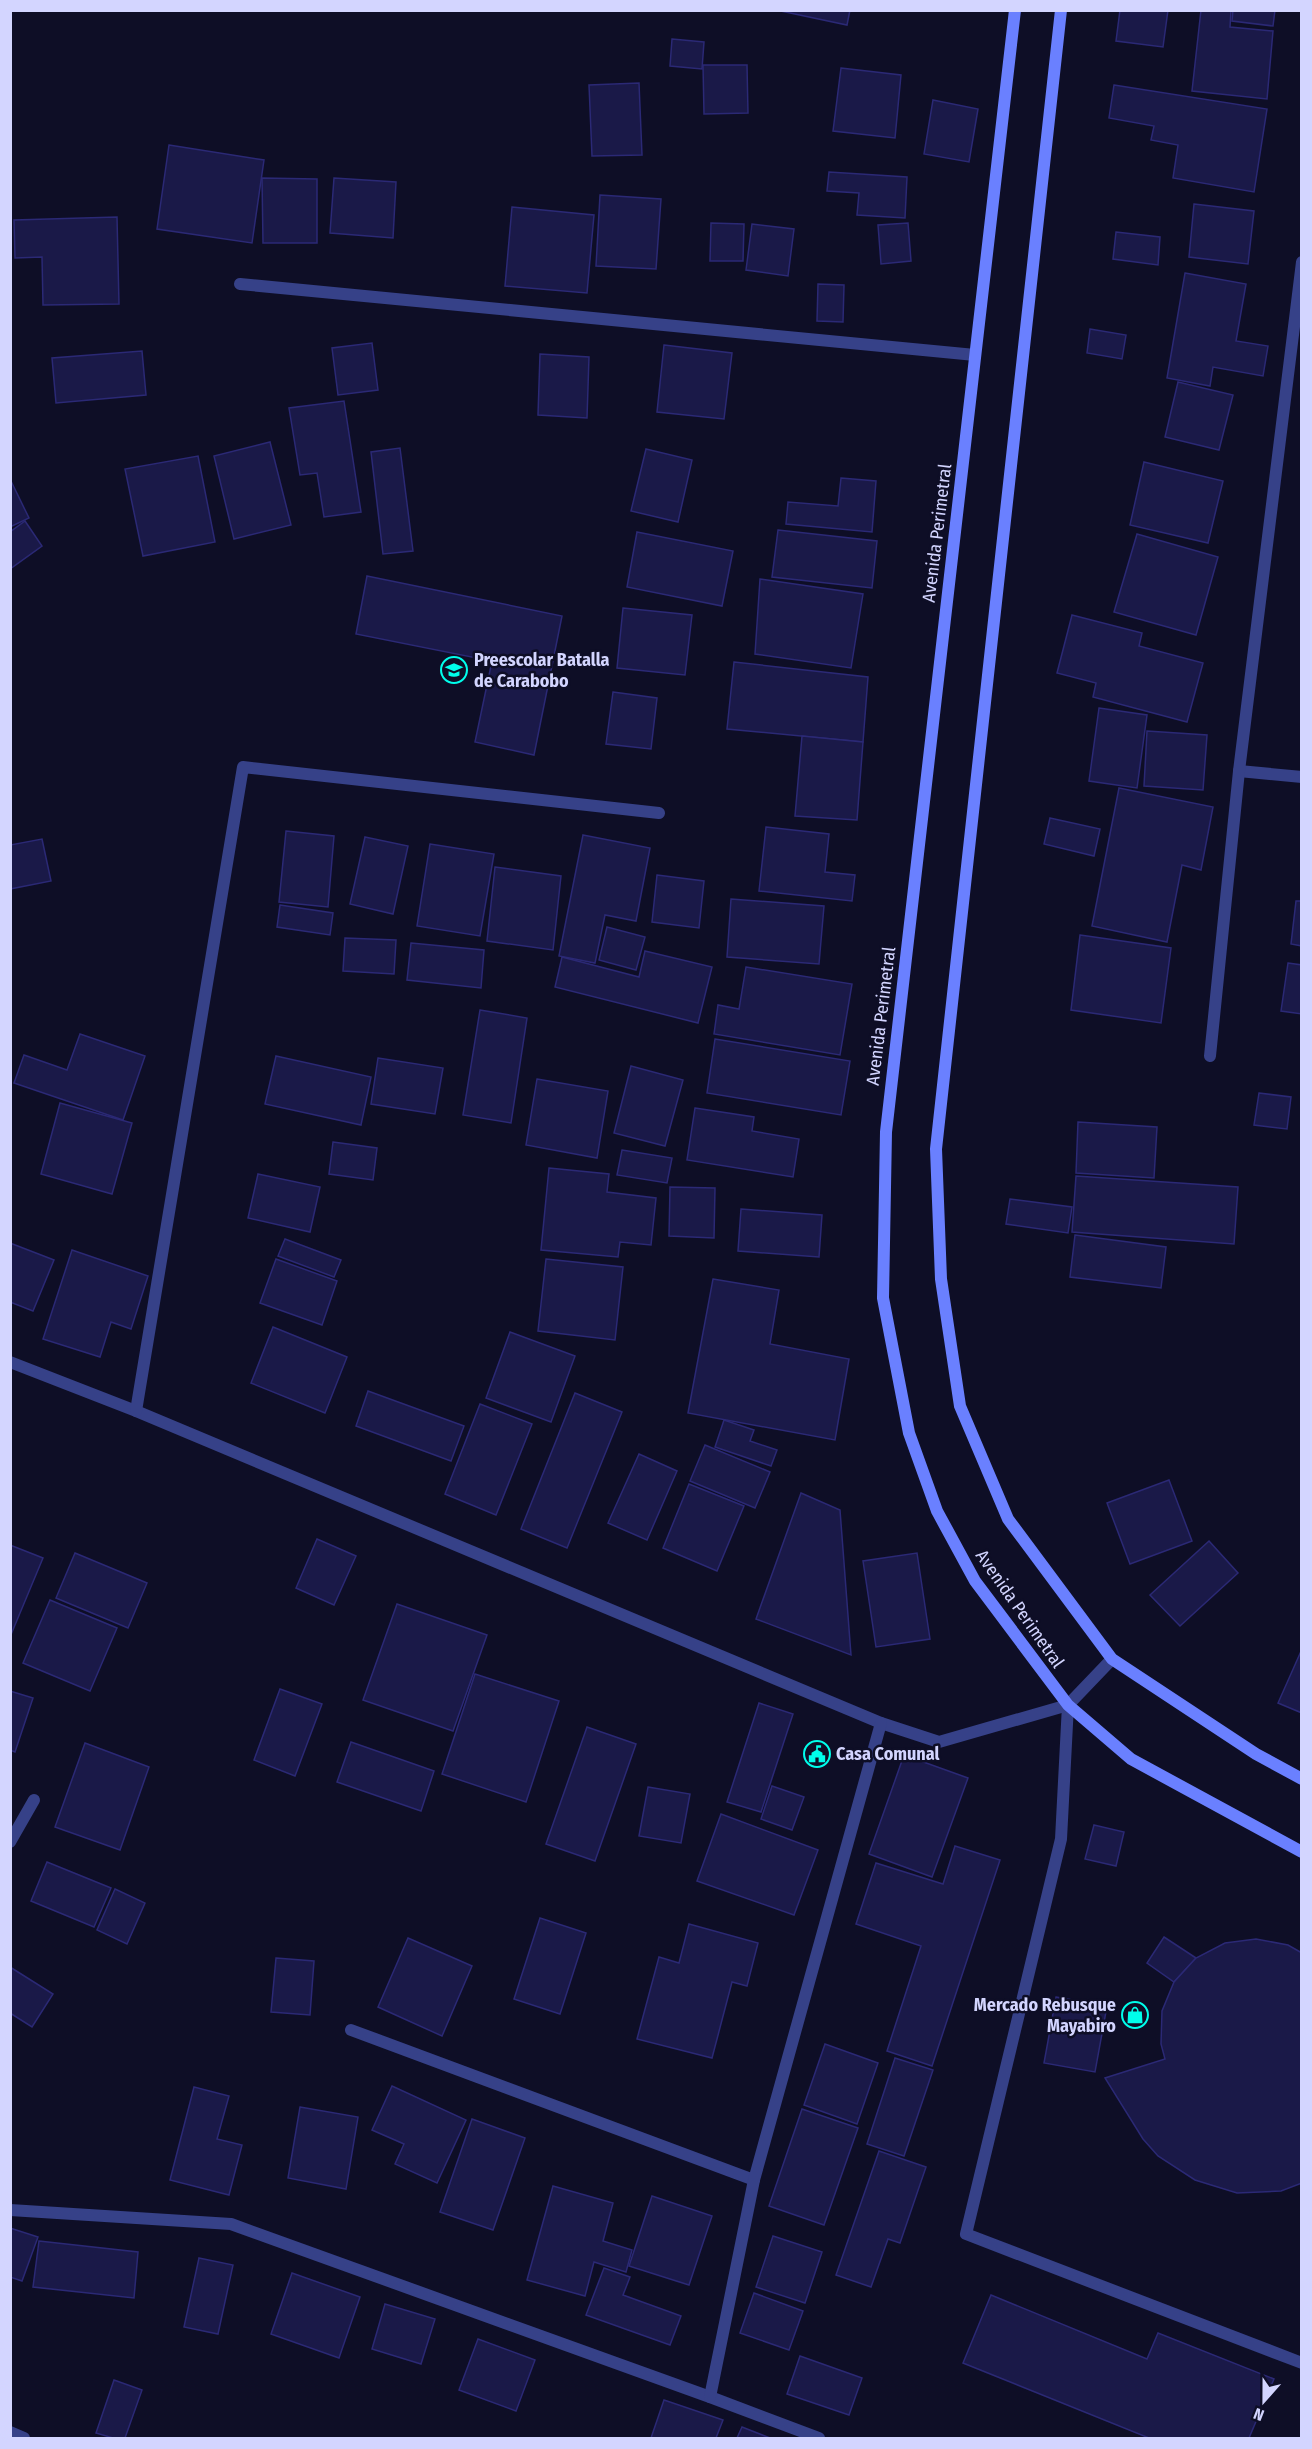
<svg xmlns="http://www.w3.org/2000/svg" width="1312" height="2449" font-family="'Fira Sans Condensed',sans-serif">
  <style>
    .building { fill: #1a1948; stroke: #2b2975; stroke-width: 1.5 }
    .lines { fill: none; stroke-linecap: round; stroke-linejoin: round }
    .service { stroke: #364188; stroke-width: 12 }
    .minor { stroke: #364188; stroke-width: 12 }
    .secondary { stroke: #6a80ff; stroke-width: 12 }
    .labels { text-anchor: middle; stroke-width: 5; stroke-linejoin: round; paint-order: stroke }
    .street-label { font-size: 18px; fill: #d3d5ff; stroke: #0e0e26 }
    .poi-label { font-size: 18px; font-weight: bold; fill: #d3d5ff; stroke: #0e0e26; text-anchor: start }
  </style>
  <rect width="100%" height="100%" fill="#0e0e26"/>
  <!-- building -->
  <g class="building">
    <polygon points="776,10 850,10 847,25"/>
    <polygon points="1120,10 1168,10 1163,47 1116,41"/>
    <polygon points="1201,10 1231,10 1230,27 1273,31 1267,99 1192,91"/>
    <polygon points="1233,10 1275,10 1273,26 1232,21"/>
    <polygon points="672,39 704,42 702,69 670,66"/>
    <polygon points="703,65 747,65 748,113 704,114"/>
    <polygon points="841,68 901,75 895,138 833,131"/>
    <polygon points="639,83 642,155 592,156 589,85"/>
    <polygon points="1114,85 1267,109 1254,192 1173,178 1178,145 1151,140 1154,126 1109,118"/>
    <polygon points="933,100 978,109 969,162 924,154"/>
    <polygon points="169,145 264,160 252,243 157,229"/>
    <polygon points="829,172 907,177 905,218 857,215 859,193 827,191"/>
    <polygon points="262,178 317,179 317,243 263,243"/>
    <polygon points="334,178 396,182 393,238 330,233"/>
    <polygon points="600,195 661,199 656,269 596,266"/>
    <polygon points="1194,204 1254,211 1248,264 1189,257"/>
    <polygon points="512,207 594,215 587,293 505,286"/>
    <polygon points="117,217 119,304 43,305 42,257 15,258 14,220"/>
    <polygon points="711,223 744,224 743,261 710,261"/>
    <polygon points="908,223 911,261 881,264 878,225"/>
    <polygon points="752,224 794,229 788,276 746,270"/>
    <polygon points="1116,232 1160,237 1158,265 1113,259"/>
    <polygon points="1185,273 1246,284 1236,341 1268,346 1263,376 1213,367 1210,386 1167,378"/>
    <polygon points="818,284 844,285 843,322 817,321"/>
    <polygon points="1090,329 1126,335 1122,359 1087,353"/>
    <polygon points="372,343 378,390 338,395 332,348"/>
    <polygon points="664,345 732,353 724,419 657,412"/>
    <polygon points="142,351 146,395 56,403 52,358"/>
    <polygon points="540,354 589,357 587,418 538,415"/>
    <polygon points="1178,382 1233,395 1219,450 1165,437"/>
    <polygon points="344,401 361,512 324,517 317,473 300,475 289,408"/>
    <polygon points="270,442 291,525 234,539 214,456"/>
    <polygon points="400,448 413,551 383,554 371,452"/>
    <polygon points="646,449 692,460 678,522 631,511"/>
    <polygon points="198,456 215,542 143,556 125,469"/>
    <polygon points="1144,462 1223,481 1208,543 1130,525"/>
    <polygon points="841,478 876,481 872,532 786,524 788,502 838,506"/>
    <polygon points="10,479 29,518 10,527"/>
    <polygon points="25,521 42,546 10,569 10,532"/>
    <polygon points="778,530 877,541 872,588 772,577"/>
    <polygon points="637,532 733,551 722,606 627,587"/>
    <polygon points="1137,534 1218,557 1196,635 1114,612"/>
    <polygon points="367,576 562,616 534,755 475,742 492,661 356,634"/>
    <polygon points="760,579 863,594 851,668 755,654"/>
    <polygon points="623,608 692,615 685,675 617,668"/>
    <polygon points="1072,615 1142,633 1139,646 1203,663 1187,722 1093,697 1096,683 1057,673"/>
    <polygon points="734,662 868,677 863,742 727,729"/>
    <polygon points="613,692 657,698 651,749 606,744"/>
    <polygon points="1099,708 1147,715 1137,788 1089,781"/>
    <polygon points="1147,731 1207,735 1203,790 1144,786"/>
    <polygon points="802,736 863,742 857,820 795,816"/>
    <polygon points="1119,788 1213,807 1201,870 1182,865 1167,942 1092,926"/>
    <polygon points="1050,818 1100,829 1094,856 1044,844"/>
    <polygon points="766,827 829,834 825,872 855,875 852,901 759,891"/>
    <polygon points="286,831 334,836 328,907 279,902"/>
    <polygon points="583,835 650,848 636,921 605,915 595,963 559,956"/>
    <polygon points="365,837 408,846 393,914 350,904"/>
    <polygon points="42,839 51,881 10,889 10,845"/>
    <polygon points="430,844 494,854 480,936 417,926"/>
    <polygon points="495,867 561,876 553,950 487,941"/>
    <polygon points="657,875 704,881 699,928 652,922"/>
    <polygon points="731,899 824,906 819,964 727,957"/>
    <polygon points="1296,901 1302,901 1302,946 1291,944"/>
    <polygon points="280,905 333,913 330,935 277,927"/>
    <polygon points="607,927 645,937 636,970 599,960"/>
    <polygon points="1080,935 1171,948 1161,1023 1071,1010"/>
    <polygon points="345,938 396,940 394,974 343,971"/>
    <polygon points="411,943 484,950 481,988 407,980"/>
    <polygon points="645,951 712,967 698,1023 555,987 562,957 639,977"/>
    <polygon points="1288,963 1302,965 1302,1014 1281,1011"/>
    <polygon points="746,967 852,984 840,1055 714,1034 718,1005 739,1009"/>
    <polygon points="480,1010 527,1018 511,1123 463,1115"/>
    <polygon points="80,1034 145,1056 123,1120 14,1083 24,1055 67,1070"/>
    <polygon points="715,1039 850,1061 841,1115 707,1093"/>
    <polygon points="276,1056 371,1077 361,1125 265,1104"/>
    <polygon points="378,1058 443,1068 435,1114 371,1104"/>
    <polygon points="631,1066 683,1080 665,1146 614,1133"/>
    <polygon points="537,1079 608,1091 597,1158 526,1145"/>
    <polygon points="1259,1093 1291,1097 1287,1129 1254,1125"/>
    <polygon points="60,1103 132,1123 112,1194 41,1174"/>
    <polygon points="695,1108 754,1117 752,1131 799,1139 793,1177 687,1160"/>
    <polygon points="1078,1122 1157,1127 1154,1178 1076,1173"/>
    <polygon points="333,1142 377,1148 373,1180 329,1174"/>
    <polygon points="622,1150 672,1158 667,1183 617,1175"/>
    <polygon points="549,1168 609,1174 607,1192 656,1198 651,1245 620,1242 618,1257 541,1250"/>
    <polygon points="258,1174 320,1187 310,1232 248,1218"/>
    <polygon points="1076,1176 1238,1187 1234,1244 1072,1232"/>
    <polygon points="670,1187 715,1188 714,1238 669,1236"/>
    <polygon points="1010,1199 1072,1207 1068,1233 1006,1224"/>
    <polygon points="741,1209 822,1215 819,1257 738,1251"/>
    <polygon points="1075,1235 1166,1247 1161,1288 1070,1277"/>
    <polygon points="285,1239 341,1260 334,1277 278,1256"/>
    <polygon points="10,1243 54,1260 33,1311 10,1302"/>
    <polygon points="72,1250 148,1276 131,1329 111,1322 100,1357 43,1339"/>
    <polygon points="276,1259 337,1281 322,1325 260,1303"/>
    <polygon points="546,1259 623,1267 615,1340 538,1331"/>
    <polygon points="713,1279 779,1290 770,1344 849,1359 835,1440 688,1413"/>
    <polygon points="273,1327 347,1357 325,1413 251,1383"/>
    <polygon points="510,1332 575,1356 551,1422 486,1398"/>
    <polygon points="368,1391 464,1426 451,1461 356,1426"/>
    <polygon points="575,1393 622,1412 567,1548 521,1529"/>
    <polygon points="480,1404 532,1424 496,1515 445,1494"/>
    <polygon points="724,1420 754,1430 750,1441 777,1450 771,1466 715,1447"/>
    <polygon points="705,1445 770,1472 755,1508 690,1481"/>
    <polygon points="639,1454 677,1471 647,1540 608,1523"/>
    <polygon points="1169,1480 1192,1541 1130,1564 1107,1503"/>
    <polygon points="689,1484 744,1506 717,1571 663,1548"/>
    <polygon points="801,1493 840,1510 851,1655 756,1619"/>
    <polygon points="317,1539 356,1556 334,1605 296,1588"/>
    <polygon points="1209,1541 1238,1573 1180,1626 1150,1595"/>
    <polygon points="10,1545 43,1558 10,1637"/>
    <polygon points="75,1553 147,1583 128,1628 56,1598"/>
    <polygon points="917,1553 930,1639 876,1647 863,1561"/>
    <polygon points="50,1600 117,1628 90,1691 23,1663"/>
    <polygon points="397,1604 487,1635 453,1731 363,1700"/>
    <polygon points="1302,1649 1302,1713 1278,1703"/>
    <polygon points="475,1674 559,1701 526,1802 442,1774"/>
    <polygon points="280,1689 322,1704 295,1776 254,1760"/>
    <polygon points="10,1691 33,1698 15,1752 10,1750"/>
    <polygon points="759,1703 793,1714 761,1812 727,1802"/>
    <polygon points="587,1727 636,1744 595,1861 546,1844"/>
    <polygon points="351,1742 434,1771 421,1811 337,1782"/>
    <polygon points="85,1743 149,1767 120,1850 55,1827"/>
    <polygon points="904,1755 968,1778 932,1877 869,1854"/>
    <polygon points="772,1786 804,1797 792,1830 761,1819"/>
    <polygon points="648,1787 690,1794 681,1843 639,1836"/>
    <polygon points="721,1814 818,1850 794,1915 697,1881"/>
    <polygon points="1094,1825 1124,1832 1116,1866 1085,1859"/>
    <polygon points="955,1846 1000,1860 932,2066 887,2051 921,1946 856,1924 876,1863 943,1884"/>
    <polygon points="47,1862 111,1888 94,1927 31,1901"/>
    <polygon points="115,1889 145,1903 127,1944 97,1930"/>
    <polygon points="540,1918 586,1933 560,2014 514,1999"/>
    <polygon points="689,1924 758,1943 747,1986 732,1982 712,2058 637,2039 659,1957 679,1963"/>
    <polygon points="1164,1937 1196,1958 1174,1982 1147,1963"/>
    <polygon points="408,1938 472,1966 442,2036 378,2007"/>
    <polygon points="1256,1939 1288,1945 1302,1953 1302,2183 1281,2191 1237,2193 1195,2180 1158,2156 1143,2139 1105,2078 1165,2059 1161,2044 1162,2011 1174,1982 1196,1958 1225,1943"/>
    <polygon points="276,1958 314,1961 310,2015 271,2012"/>
    <polygon points="10,1967 53,1994 32,2027 10,2013"/>
    <polygon points="1056,1997 1107,2006 1095,2072 1044,2063"/>
    <polygon points="825,2044 878,2063 857,2124 804,2105"/>
    <polygon points="895,2058 933,2070 904,2156 867,2144"/>
    <polygon points="392,2086 466,2120 437,2183 395,2164 404,2144 372,2130"/>
    <polygon points="194,2087 229,2096 217,2139 242,2145 229,2195 170,2180"/>
    <polygon points="300,2107 358,2117 346,2189 288,2178"/>
    <polygon points="802,2109 858,2128 824,2225 769,2206"/>
    <polygon points="472,2119 525,2138 493,2230 440,2212"/>
    <polygon points="879,2151 926,2167 900,2243 888,2239 871,2287 836,2275"/>
    <polygon points="553,2186 613,2203 603,2241 632,2250 626,2272 594,2262 585,2296 527,2280"/>
    <polygon points="652,2196 712,2216 689,2285 629,2266"/>
    <polygon points="10,2228 38,2237 22,2281 10,2277"/>
    <polygon points="773,2236 822,2252 805,2303 756,2287"/>
    <polygon points="39,2241 138,2252 134,2298 33,2287"/>
    <polygon points="199,2258 233,2265 218,2334 184,2327"/>
    <polygon points="604,2268 630,2277 623,2295 681,2316 670,2345 586,2315"/>
    <polygon points="292,2273 360,2297 339,2358 271,2334"/>
    <polygon points="754,2293 803,2311 789,2350 740,2333"/>
    <polygon points="991,2295 1147,2359 1158,2333 1274,2379 1249,2438 1149,2438 963,2363"/>
    <polygon points="385,2304 435,2319 421,2364 372,2349"/>
    <polygon points="478,2339 535,2360 516,2411 459,2390"/>
    <polygon points="800,2356 862,2378 849,2415 787,2394"/>
    <polygon points="114,2380 142,2390 125,2438 113,2438 96,2433"/>
    <polygon points="664,2400 723,2420 716,2438 651,2438"/>
    <polygon points="742,2427 770,2438 737,2438"/>
  </g>
  <g class="lines">
    <!-- service -->
    <polyline class="service" points="1068,1705 1061,1839 966,2234 1302,2363"/>
    <!-- minor -->
    <g class="minor">
      <polyline points="240,284 975,355"/>
      <polyline points="1239,771 1302,777"/>
      <polyline points="1210,1056 1239,771 1302,262"/>
      <polyline points="10,1362 136,1411 881,1723 939,1742 1068,1705 1112,1659"/>
      <polyline points="136,1411 243,767 659,813"/>
      <polyline points="10,1842 34,1800"/>
      <polyline points="351,2030 754,2180"/>
      <polyline points="10,2210 231,2224 710,2397 819,2438"/>
      <polyline points="710,2397 754,2180 881,1723"/>
      <polyline points="10,2432 24,2438"/>
    </g>
    <!-- secondary -->
    <g class="secondary">
      <polyline points="1015,10 886,1132 883,1298 909,1433 937,1511 975,1581 1068,1705 1131,1759 1302,1852"/>
      <polyline points="1061,10 936,1149 941,1279 960,1406 1008,1519 1112,1659 1256,1754 1302,1779"/>
    </g>
  </g>
  <!-- icons -->
  <defs>
    <symbol id="school-ring" viewBox="-11 -11 22 22"><circle r="9.5" fill="#0e0e26" stroke="#00feeb" stroke-width="1.5"/><path d="M0-5L7-2L0 1L-7-2ZM-4 1L0 2.5L4 1V4Q0 6-4 4Z" fill="#00feeb"/></symbol>
    <symbol id="civic-ring" viewBox="-11 -11 22 22"><circle r="9.5" fill="#0e0e26" stroke="#00feeb" stroke-width="1.5"/><path d="M-.6-6.5H3V-4.5H.6V-3L4-1V1h2V6H-6V1h2V-1L-.6-3ZM-1.2 2.5V6h2.4V2.5Z" fill="#00feeb"/></symbol>
    <symbol id="shop-ring" viewBox="-11 -11 22 22"><circle r="9.5" fill="#0e0e26" stroke="#00feeb" stroke-width="1.5"/><path d="M-5-2.5h2.3a2.7 3.5 0 0 1 5.4 0H5L5.5 6h-11ZM-1.5-2.5h3a1.5 2.3 0 0 0-3 0Z" fill="#00feeb"/></symbol>
  </defs>
  <g fill-rule="evenodd">
    <use href="#school-ring" x="439" y="655" width="30" height="30"/>
    <use href="#civic-ring" x="802" y="1739" width="30" height="30"/>
    <use href="#shop-ring" x="1120" y="2000" width="30" height="30"/>
  </g>
  <g class="labels">
    <!-- street labels -->
    <g class="street-label">
      <text transform="translate(937 533) rotate(-83)" y="6">Avenida Perimetral</text>
      <text transform="translate(881 1016) rotate(-83)" y="6">Avenida Perimetral</text>
      <text transform="translate(1020 1609) rotate(55)" y="6">Avenida Perimetral</text>
    </g>
    <!-- poi labels -->
    <g class="poi-label">
      <text x="474" y="666">Preescolar Batalla<tspan x="474" dy="21">de Carabobo</tspan></text>
      <text x="836" y="1760">Casa Comunal</text>
      <text x="1116" y="2011" text-anchor="end">Mercado Rebusque<tspan x="1116" dy="21">Mayabiro</tspan></text>
    </g>
  </g>
  <!-- border -->
  <rect width="1312" height="2449" fill="none" stroke="#d3d5ff" stroke-width="24"/>
  <!-- north arrow -->
  <g transform="translate(1264 2401) rotate(201)" stroke="#0e0e26" stroke-width="4.5" paint-order="stroke">
  <path d="M0-4.5L10 22L0 15L-10 22Z" fill="#d3d5ff"/>
  <text y="-9" font-size="16" font-weight="bold" text-anchor="middle" fill="#d3d5ff">N</text>
  </g>
</svg>
